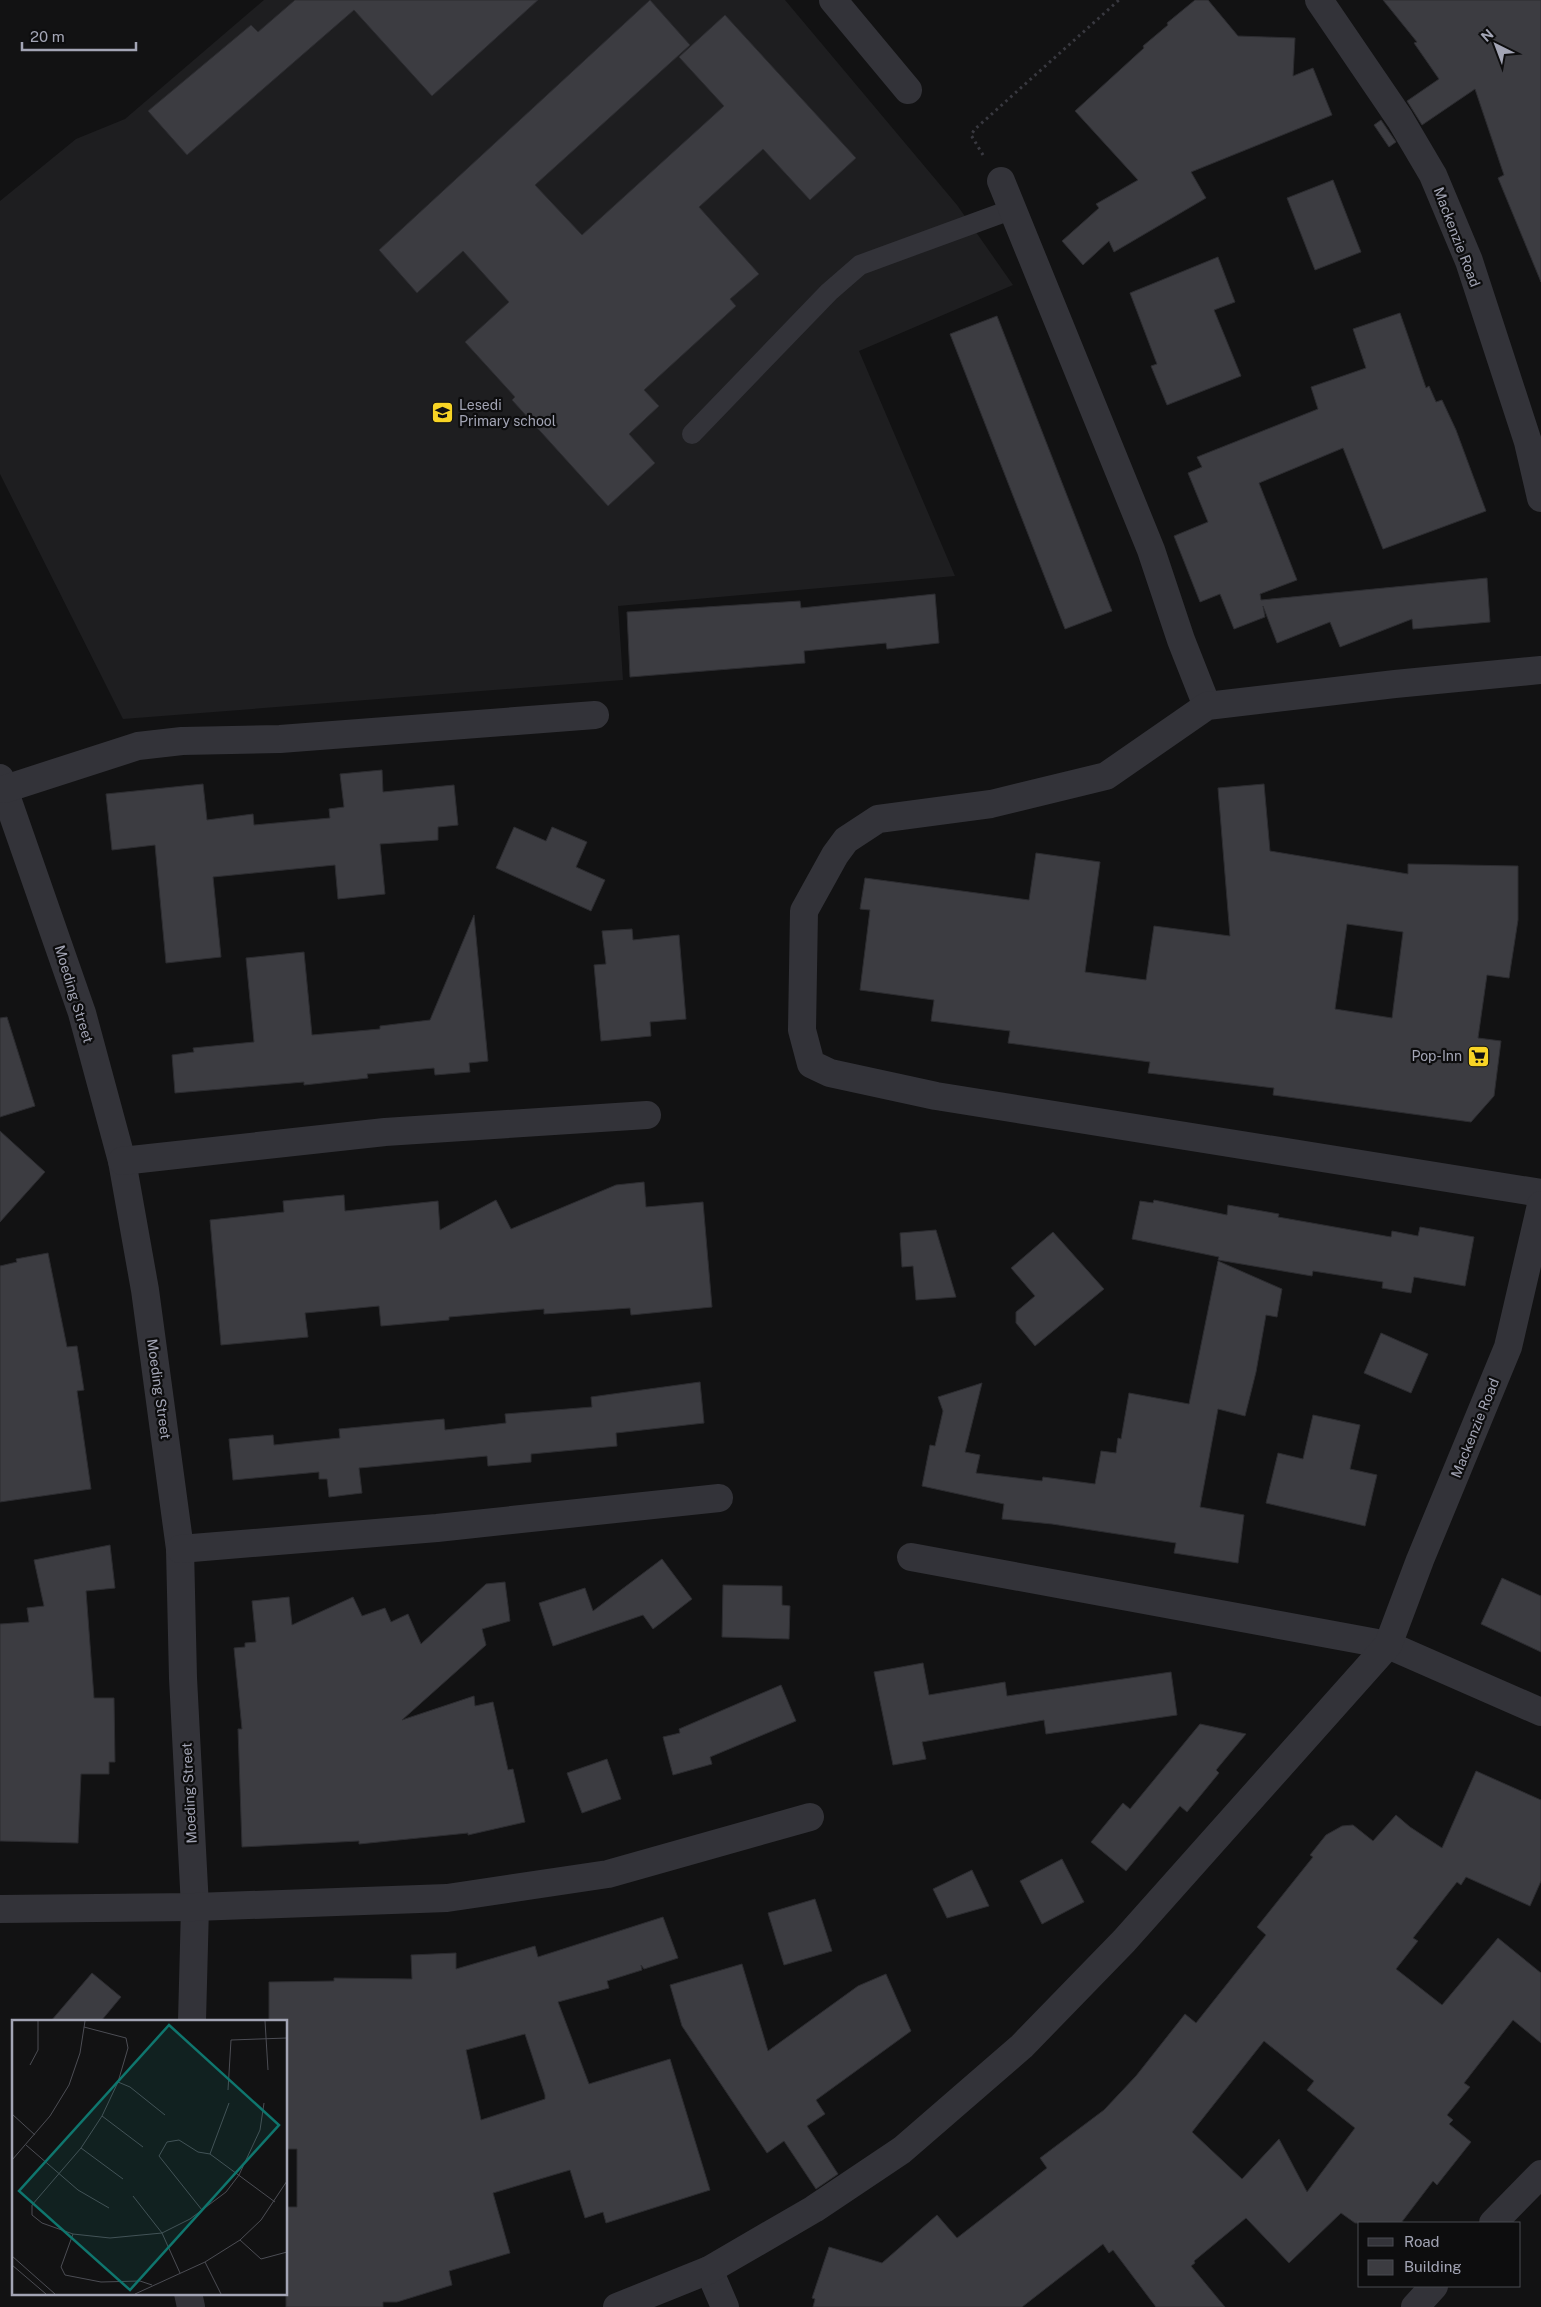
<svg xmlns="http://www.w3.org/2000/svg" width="1541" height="2307" font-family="'Public Sans',sans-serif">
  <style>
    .built { fill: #1e1e20 }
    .building { fill: #3c3c41; stroke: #2c2c30; fill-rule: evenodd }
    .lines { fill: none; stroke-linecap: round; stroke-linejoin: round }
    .path { stroke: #393940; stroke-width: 3; stroke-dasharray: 2.5 4; stroke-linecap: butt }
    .lane { stroke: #333339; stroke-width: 20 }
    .street { stroke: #333339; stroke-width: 28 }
    .labels { text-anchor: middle; stroke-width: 4.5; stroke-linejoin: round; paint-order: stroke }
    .street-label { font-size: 14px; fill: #a3a5b5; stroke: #0d0d0e }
    .poi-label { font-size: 14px; fill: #a3a5b5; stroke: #0d0d0e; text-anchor: start }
    .inset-road { fill: none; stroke: #4c4d54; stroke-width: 1 }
    .view { fill: #0f766e; fill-opacity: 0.15; stroke: #0f766e; stroke-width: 2.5 }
    .inset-edge { fill: none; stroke: #a3a5b5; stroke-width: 2.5 }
  </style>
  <rect width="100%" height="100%" fill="#121213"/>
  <!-- built -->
  <polygon class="built" points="264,0 785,0 957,205 1013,285 859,351 955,576 618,606 623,680 123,719 0,474 0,201 76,139 125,119"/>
  <!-- building -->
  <g class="building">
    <polygon points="295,0 538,0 432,96 354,10 187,155 148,111 251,25 258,32"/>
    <polygon points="650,0 690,45 535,185 582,235 724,106 679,57 725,15 856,158 810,200 763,149 699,207 759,274 730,299 736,306 644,390 659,406 629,434 655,463 608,506 512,400 515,397 465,342 509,302 463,251 417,293 379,250"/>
    <polygon points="1195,0 1208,0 1238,36 1295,38 1293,76 1313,68 1332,115 1191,172 1206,198 1114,252 1109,241 1083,265 1062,241 1099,208 1096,204 1138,180 1075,111 1144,48 1143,46 1168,25 1167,23"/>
    <polygon points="1383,0 1541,0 1541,282 1498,178 1504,175 1475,89 1422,125 1407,101 1439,79 1414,43 1417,42"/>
    <polygon points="1381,120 1396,142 1389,147 1374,125"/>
    <polygon points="1333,180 1361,252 1315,270 1287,198"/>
    <polygon points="1218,257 1235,302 1214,310 1241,376 1167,405 1151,366 1157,364 1130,293"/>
    <polygon points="1400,313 1426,388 1429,386 1436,402 1442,400 1456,430 1486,511 1383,549 1343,448 1259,483 1297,580 1260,594 1261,600 1487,578 1490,622 1413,629 1412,619 1340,647 1330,622 1277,643 1263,606 1265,617 1234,629 1220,594 1200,602 1174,536 1208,522 1188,473 1202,467 1197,457 1318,409 1311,387 1366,368 1353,329"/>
    <polygon points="997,316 1112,611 1065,629 950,334"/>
    <polygon points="935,594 939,643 887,649 886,643 804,651 805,663 630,677 627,612 800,601 801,608"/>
    <polygon points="382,770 383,792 454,785 458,825 438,827 438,840 380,844 385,894 338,899 335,865 213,877 221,957 166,963 155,845 112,850 106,794 203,784 207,820 253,814 254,825 330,818 329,809 344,807 340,774"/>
    <path d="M 1264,784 L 1270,851 L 1408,874 L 1408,864 L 1518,866 L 1518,920 L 1509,978 L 1487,975 L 1478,1038 L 1501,1041 L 1494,1096 L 1471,1122 L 1273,1095 L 1274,1088 L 1148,1073 L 1150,1062 L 1008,1043 L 1010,1031 L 931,1021 L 934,1000 L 860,990 L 870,910 L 860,909 L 865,878 L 1029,900 L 1036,853 L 1100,862 L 1085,972 L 1146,980 L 1154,926 L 1230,936 L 1218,788 ZM 1347,924 L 1403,932 L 1392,1018 L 1335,1009 Z"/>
    <polygon points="514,827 546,841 552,827 587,842 576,867 605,880 591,911 496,868"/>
    <polygon points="474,915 488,1061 469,1063 470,1072 435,1075 434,1068 367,1074 368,1078 304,1085 304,1082 175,1093 172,1055 194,1052 193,1048 254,1042 246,958 304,952 312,1035 380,1029 380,1026 430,1020"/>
    <polygon points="632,929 633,940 679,935 686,1019 650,1022 651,1036 601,1041 594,965 606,964 602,931"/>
    <polygon points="7,1017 35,1106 0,1117 0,1018"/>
    <polygon points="0,1131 45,1172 0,1222"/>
    <polygon points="644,1182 646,1207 703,1202 712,1307 631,1315 630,1308 544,1314 544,1309 449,1317 449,1320 381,1326 379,1306 305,1313 308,1337 221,1345 210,1220 284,1212 283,1201 344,1195 345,1211 438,1201 440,1230 496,1200 511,1229 616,1185"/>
    <polygon points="1154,1200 1227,1215 1228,1205 1279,1214 1278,1217 1391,1237 1392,1231 1418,1236 1420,1227 1474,1237 1465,1286 1414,1277 1411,1293 1382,1288 1383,1282 1313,1271 1312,1276 1218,1260 1219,1257 1132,1239 1140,1201 1153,1203"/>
    <polygon points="936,1230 956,1297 916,1300 913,1266 902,1267 900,1233"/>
    <polygon points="1053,1232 1104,1289 1035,1346 1016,1323 1016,1312 1035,1296 1011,1268"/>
    <polygon points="48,1253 67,1347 77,1346 84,1390 77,1391 91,1489 0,1502 0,1266 17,1262 16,1259"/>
    <polygon points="1218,1261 1282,1289 1277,1317 1266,1315 1256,1372 1245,1416 1218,1409 1200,1507 1244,1515 1238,1563 1174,1553 1176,1543 1052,1524 1002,1519 1004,1504 922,1486 930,1445 935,1446 943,1411 938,1397 982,1383 965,1452 980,1455 976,1473 1042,1481 1043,1477 1095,1484 1101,1451 1116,1453 1118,1438 1121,1439 1129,1393 1189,1404"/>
    <polygon points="1381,1333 1428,1354 1411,1393 1364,1373"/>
    <polygon points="700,1382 704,1423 616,1433 617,1446 531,1454 531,1462 488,1466 487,1456 359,1468 362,1493 329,1497 327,1479 319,1479 319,1472 233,1480 229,1439 273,1435 274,1445 340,1438 339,1429 444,1419 445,1430 506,1423 505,1414 592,1407 591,1397"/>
    <polygon points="1313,1415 1360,1425 1350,1469 1377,1475 1365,1526 1266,1503 1278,1453 1303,1459"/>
    <polygon points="110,1545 115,1588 86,1591 94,1698 114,1698 115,1762 109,1762 109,1774 81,1774 78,1843 0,1841 0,1624 29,1622 27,1608 44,1606 34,1560"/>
    <polygon points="662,1559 692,1599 653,1629 643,1615 553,1646 539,1603 585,1588 593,1611"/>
    <polygon points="1502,1578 1541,1596 1541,1652 1481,1624"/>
    <polygon points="505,1582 510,1621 482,1629 486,1645 402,1720 474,1696 475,1706 493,1702 508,1770 513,1769 525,1822 468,1835 468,1833 359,1844 359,1841 242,1847 238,1729 242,1729 234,1648 245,1647 245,1643 256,1642 252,1601 289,1597 292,1625 353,1597 362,1616 385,1608 391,1622 408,1614 421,1644 486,1584"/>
    <polygon points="723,1585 782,1586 782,1605 790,1606 789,1639 722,1637"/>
    <polygon points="923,1663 929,1695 1005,1682 1007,1696 1171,1672 1177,1715 1046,1734 1044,1720 922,1742 926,1759 893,1765 874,1672"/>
    <polygon points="781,1685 796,1721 710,1757 712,1764 673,1775 663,1737 680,1733 679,1729"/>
    <polygon points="1200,1724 1246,1734 1216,1770 1219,1773 1187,1812 1180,1806 1126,1871 1091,1842 1123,1803 1130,1809"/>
    <polygon points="607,1759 621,1799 582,1813 567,1773"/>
    <path d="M 1476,1771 L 1541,1800 L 1541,1881 L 1530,1906 L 1466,1877 L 1461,1885 L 1457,1882 L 1413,1938 L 1418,1941 L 1396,1969 L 1442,2005 L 1498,1938 L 1541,1973 L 1541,2043 L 1513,2020 L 1464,2083 L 1470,2087 L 1447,2115 L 1453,2120 L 1449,2124 L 1471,2142 L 1437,2185 L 1433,2181 L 1401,2223 L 1355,2223 L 1341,2213 L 1289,2263 L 1246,2218 L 1194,2261 L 1195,2263 L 1191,2266 L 1225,2307 L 1156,2307 L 1113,2250 L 1109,2253 L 1103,2244 L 1022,2307 L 813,2307 L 815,2299 L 812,2298 L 829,2247 L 882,2263 L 937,2215 L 957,2238 L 1047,2168 L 1040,2158 L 1104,2110 L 1136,2076 L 1185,2014 L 1196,2023 L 1266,1935 L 1257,1927 L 1313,1857 L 1310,1855 L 1326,1835 L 1342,1826 L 1353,1825 L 1373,1841 L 1396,1815 L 1410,1827 L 1442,1848 ZM 1264,2041 L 1314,2081 L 1307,2090 L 1355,2128 L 1307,2192 L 1279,2139 L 1242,2179 L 1192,2132 Z"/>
    <polygon points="1062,1859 1084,1902 1042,1924 1020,1881"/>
    <polygon points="972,1870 989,1906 947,1918 933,1889"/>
    <polygon points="815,1899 832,1951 784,1965 768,1913"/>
    <path d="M 663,1917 L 678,1958 L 644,1969 L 641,1965 L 642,1970 L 607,1981 L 609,1988 L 558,2002 L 589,2084 L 670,2059 L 710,2190 L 606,2223 L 603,2212 L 585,2218 L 570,2170 L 493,2193 L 510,2253 L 449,2271 L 452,2285 L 397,2302 L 383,2302 L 383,2307 L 286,2307 L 286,2207 L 297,2207 L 297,2149 L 286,2149 L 286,2021 L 269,2021 L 269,1982 L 334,1981 L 334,1978 L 412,1979 L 411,1955 L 456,1953 L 456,1969 L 535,1946 L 538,1957 ZM 525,2034 L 545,2095 L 545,2099 L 481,2120 L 466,2050 Z"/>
    <polygon points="742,1964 768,2051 858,1986 886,1974 911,2031 816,2100 825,2114 807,2126 838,2174 816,2189 784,2141 767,2153 682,2026 670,1985"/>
    <polygon points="92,1973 121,1997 101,2021 51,2021"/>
  </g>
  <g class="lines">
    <!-- path -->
    <polyline class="path" points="983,155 971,135 975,129 1119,0"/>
    <!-- lane -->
    <polyline class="lane" points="692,434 829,292 860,265 1013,209"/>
    <!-- street -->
    <g class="street">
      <polyline points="833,0 908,90"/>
      <polyline points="1319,0 1400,119 1433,175 1469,261 1528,442 1541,498"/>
      <polyline points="1001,181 1151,550 1181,640 1207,706"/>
      <polyline points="1541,670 1395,684 1207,706 1106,776 991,804 878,819 846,840 835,855 804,911 802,1030 811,1064 830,1073 936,1096 1541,1193"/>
      <polyline points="0,778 82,1013 122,1161 145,1290 180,1549 183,1678 195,1907 192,2021"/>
      <polyline points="5,789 138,746 182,741 280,739 595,715"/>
      <polyline points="122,1161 385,1132 647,1115"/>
      <polyline points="180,1549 437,1528 719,1498"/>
      <polyline points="911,1557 1388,1645 1541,1712"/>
      <polyline points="0,1909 195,1907 447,1898 608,1874 810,1817"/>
      <polyline points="1493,2223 1541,2174"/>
      <polyline points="709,2270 725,2307"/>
      <polyline points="188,2293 191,2307"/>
      <polyline points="617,2307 709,2270 814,2209 902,2150 1022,2046 1124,1941 1388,1645 1420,1560 1508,1347 1541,1205"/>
      <polyline points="1415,2307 1434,2286"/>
    </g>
  </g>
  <!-- icons -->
  <defs>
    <symbol id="school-square" viewBox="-11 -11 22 22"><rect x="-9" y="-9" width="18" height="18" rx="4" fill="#f8d425" stroke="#0d0d0e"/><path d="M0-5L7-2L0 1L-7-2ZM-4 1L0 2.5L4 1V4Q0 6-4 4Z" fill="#111"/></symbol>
    <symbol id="supermarket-square" viewBox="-11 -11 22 22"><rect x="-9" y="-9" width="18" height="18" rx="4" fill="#f8d425" stroke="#0d0d0e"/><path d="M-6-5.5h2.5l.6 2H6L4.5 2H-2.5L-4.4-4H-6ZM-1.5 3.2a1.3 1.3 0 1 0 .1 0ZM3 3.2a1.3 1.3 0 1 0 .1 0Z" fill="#111"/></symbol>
  </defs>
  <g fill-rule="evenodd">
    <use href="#school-square" x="430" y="400" width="25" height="25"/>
    <use href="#supermarket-square" x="1466" y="1044" width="25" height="25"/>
  </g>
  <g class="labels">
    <!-- street labels -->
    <g class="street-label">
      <text transform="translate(1457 237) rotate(69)" y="5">Mackenzie Road</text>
      <text transform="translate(74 994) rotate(73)" y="5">Moeding Street</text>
      <text transform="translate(159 1389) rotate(82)" y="5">Moeding Street</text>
      <text transform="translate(1475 1428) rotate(-68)" y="5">Mackenzie Road</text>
      <text transform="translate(189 1793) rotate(-93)" y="5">Moeding Street</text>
    </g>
    <!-- poi labels -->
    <g class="poi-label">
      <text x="459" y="410">Lesedi<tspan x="459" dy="16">Primary school</tspan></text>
      <text x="1462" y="1061" text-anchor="end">Pop-Inn</text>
    </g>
  </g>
  <!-- overview -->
  <g transform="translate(12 2020)">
    <rect width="275" height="275" fill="#121213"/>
    <path class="inset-road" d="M 253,1 L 256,50M 72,7 L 114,18 L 116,28 L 106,62 L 90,96 L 69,128 L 20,185 L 20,195 L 30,203 L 61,214 L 98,218 L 150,213 L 178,199 L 214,172 L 227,155 L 248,110 L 252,83M 18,45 L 26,30 L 26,1M 106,62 L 118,67 L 153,95M 216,70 L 219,20 L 275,18M 0,94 L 23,115M 90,96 L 131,127M 14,125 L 66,170 L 97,188M 69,128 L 111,159M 198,134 L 217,83M 0,140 L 38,96 L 57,65 L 68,33 L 73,1M 121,176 L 150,213 L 168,253M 190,190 L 147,136 L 155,122 L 167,120 L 186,132 L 198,134 L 263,182M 61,214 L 49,247 L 53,255 L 89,262 L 128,261 L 140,265M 228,220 L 249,239 L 275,232M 0,236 L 43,274M 193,242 L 209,274M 0,245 L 34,274M 123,274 L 193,242 L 228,220 L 249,200 L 275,161"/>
    <path class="view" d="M 157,5 L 267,105 L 118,270 L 7,171 Z"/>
    <rect width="275" height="275" class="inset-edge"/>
  </g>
  <!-- legend -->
  <rect x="1358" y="2222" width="162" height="65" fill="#0d0d0e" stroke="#494a51"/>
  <rect x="1368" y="2238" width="25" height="8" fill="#333339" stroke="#494a51"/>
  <text x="1404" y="2247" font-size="15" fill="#a3a5b5">Road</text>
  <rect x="1368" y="2260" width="25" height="15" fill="#3c3c41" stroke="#494a51"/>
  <text x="1404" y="2272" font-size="15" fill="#a3a5b5">Building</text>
  <!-- north arrow -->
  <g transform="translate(1496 45) rotate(318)" stroke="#0d0d0e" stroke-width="4" paint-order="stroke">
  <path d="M0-4L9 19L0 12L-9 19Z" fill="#a3a5b5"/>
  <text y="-8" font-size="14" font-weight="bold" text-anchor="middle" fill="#a3a5b5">N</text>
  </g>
  <!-- scale -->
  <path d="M22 42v8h114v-8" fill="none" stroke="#a3a5b5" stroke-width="2.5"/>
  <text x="30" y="42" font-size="15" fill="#a3a5b5" stroke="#0d0d0e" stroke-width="4" paint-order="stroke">20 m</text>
</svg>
